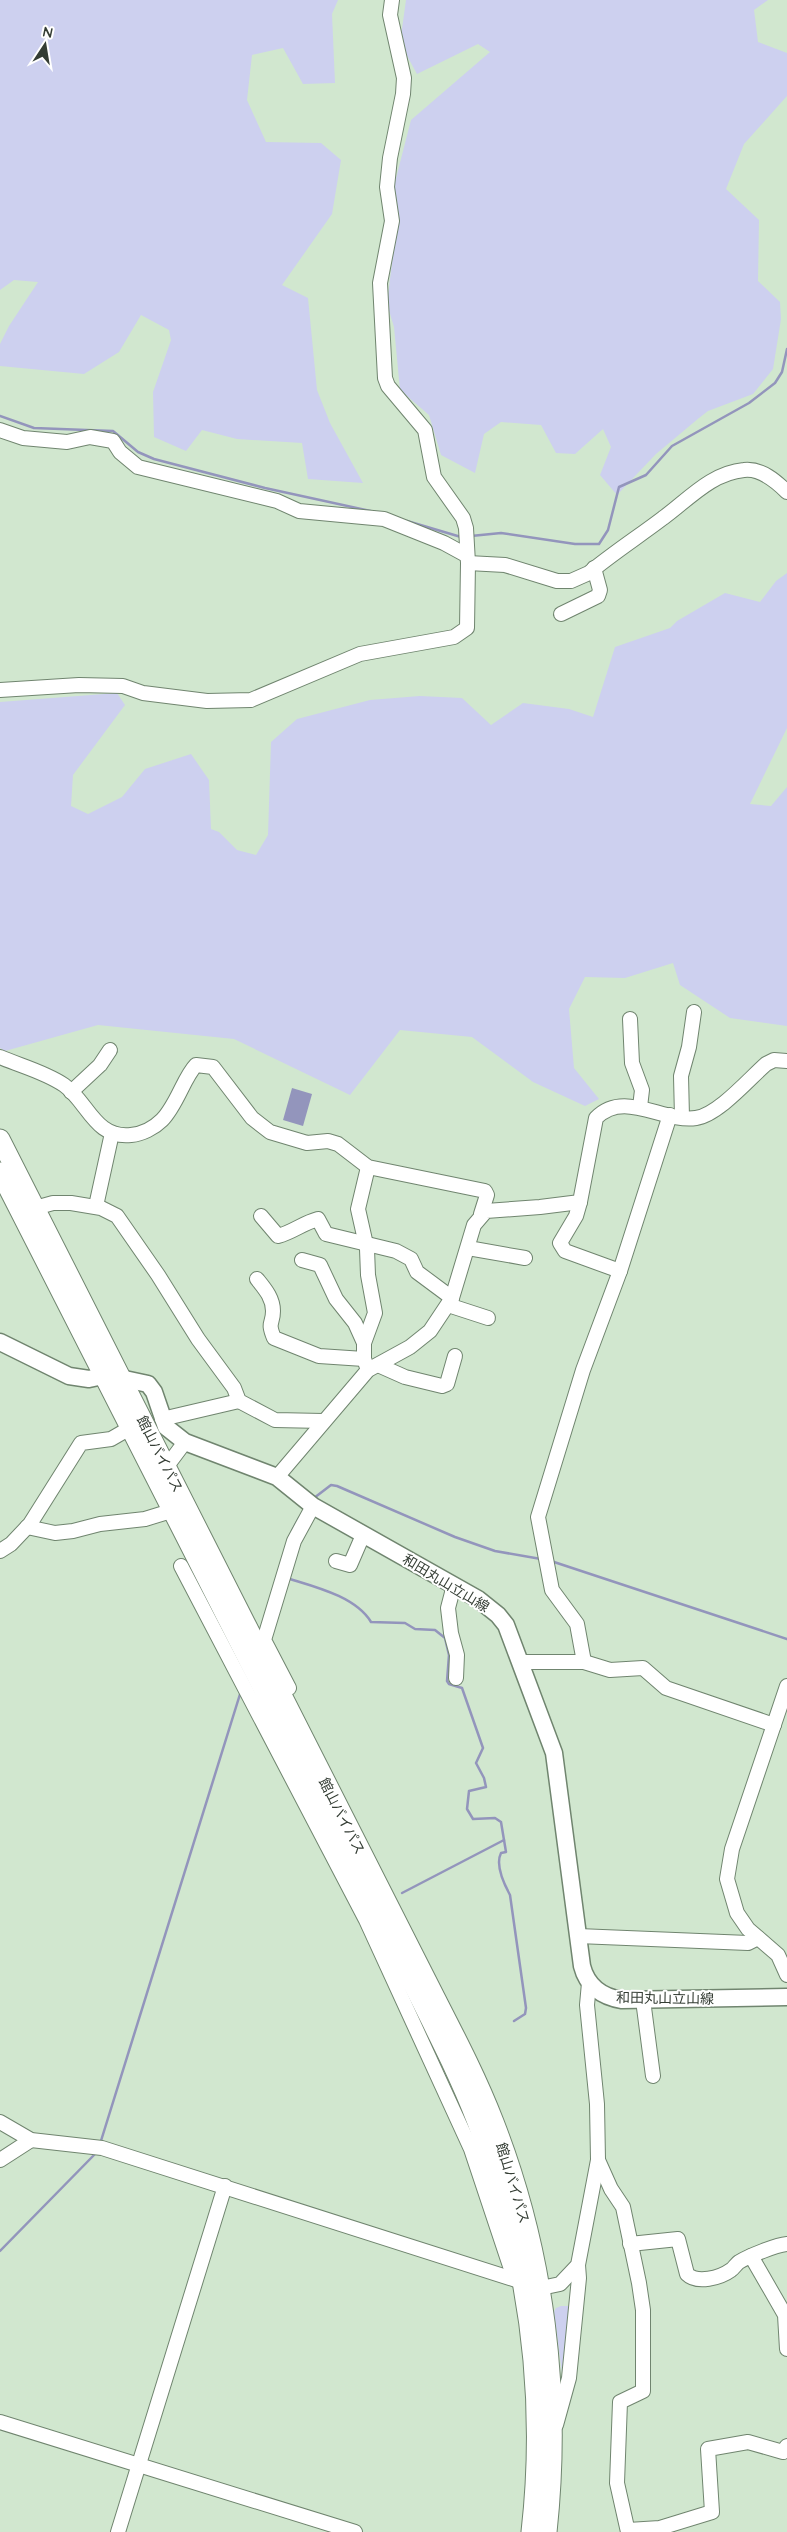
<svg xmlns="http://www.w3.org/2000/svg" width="787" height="2532" font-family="Quicksand,'Noto Sans JP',sans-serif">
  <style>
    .green { fill: #cdd0ef }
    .water { fill: #9395bc }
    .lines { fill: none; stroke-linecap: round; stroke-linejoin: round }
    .stream { stroke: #9395bc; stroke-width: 2.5 }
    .minor-casing { stroke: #70856f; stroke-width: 16 }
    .major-casing { stroke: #70856f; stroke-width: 19 }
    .highway-casing { stroke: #70856f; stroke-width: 21 }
    .minor { stroke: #fff; stroke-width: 14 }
    .major { stroke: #fff; stroke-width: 16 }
    .highway { stroke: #fff; stroke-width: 19 }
    .labels { text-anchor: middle; stroke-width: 4; stroke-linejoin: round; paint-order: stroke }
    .street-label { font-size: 14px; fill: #343d34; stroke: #fff }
  </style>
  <rect width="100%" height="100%" fill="#d1e7cf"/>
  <!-- green -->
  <g class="green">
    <polygon points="0,0 338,0 332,14 335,83 303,84 283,48 252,55 247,100 266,142 321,143 341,160 332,214 282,285 308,298 317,390 330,423 363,483 308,479 302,443 237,439 202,430 186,451 154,437 153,392 171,340 169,330 141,315 119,352 84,374 0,366 0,344 9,326 38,282 14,280 0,290"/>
    <polygon points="406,0 768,0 754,10 758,42 787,53 787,96 744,144 726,189 759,220 758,281 780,302 781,319 773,369 753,394 708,411 699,418 656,454 617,495 600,475 611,447 603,429 575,454 556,453 541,425 501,422 484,434 475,473 441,455 429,415 400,390 394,327 387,304 395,238 395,182 411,120 490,52 478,44 417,74 400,43"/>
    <polygon points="787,573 787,728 750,804 771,806 787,787 787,1026 730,1018 680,985 673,963 625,978 585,977 569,1009 574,1068 599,1099 585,1106 533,1082 472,1037 400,1030 350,1095 234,1039 98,1025 5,1051 0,1048 0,702 117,693 125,705 73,775 71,806 88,814 122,797 145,769 191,754 209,780 211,829 219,832 237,850 256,855 268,835 271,742 297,719 370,700 420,696 462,698 491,725 523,703 569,709 593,717 615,647 670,628 677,621 725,593 760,602 776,581"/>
    <polygon points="561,2306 570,2306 562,2373 554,2312 556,2308"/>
  </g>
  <!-- water -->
  <polygon class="water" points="292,1088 312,1094 303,1126 283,1120"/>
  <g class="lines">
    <!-- stream -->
    <g class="stream">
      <polyline points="0,416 34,428 113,431 138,452 154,459 265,488 375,512"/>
      <polyline points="407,521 461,537"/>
      <polyline points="471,536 501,533 575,544 599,544 608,530 619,487 646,475 672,446 749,403 775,383 782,372 787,349"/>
      <polyline points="314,1498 331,1485 337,1486 455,1537 495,1551 541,1559"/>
      <polyline points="292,1531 299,1518"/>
      <polyline points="551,1561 787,1639"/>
      <path d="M 290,1579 C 316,1587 356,1597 371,1622 L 405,1623 L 415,1629 L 435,1630 L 445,1638 L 449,1655 L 447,1681 L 449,1684 L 462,1688 L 483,1748 L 476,1763 L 484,1778 L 486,1787 L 469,1791 L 467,1809 L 473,1819 L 495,1818 L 501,1822 L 506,1852 L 501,1853 C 495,1865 504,1884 510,1895 L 526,2008 L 525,2014 L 514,2021"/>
      <polyline points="402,1893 504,1840"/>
      <polyline points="100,2144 241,1691"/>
      <polyline points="0,2251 96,2153"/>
    </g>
    <defs>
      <g id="minor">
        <polyline points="0,430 23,438 67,442 90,437 113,441 120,452 138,467 277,501 299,511 384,519 444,543 466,555"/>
        <path d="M 468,563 L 505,565 L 557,581 L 571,581 L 589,573 C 613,553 638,537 663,518 C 688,500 711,473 744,470 C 761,468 776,481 787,492"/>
        <polyline points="561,614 598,596 600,590 594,568"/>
        <polyline points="0,690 79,685 123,686 143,693 207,701 251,700 360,654 454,637 467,628 468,563 466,528 463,518 434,477 425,430 388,386 385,378 380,283 392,221 387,187 390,158 403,94 404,78 390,15 392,0"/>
        <polyline points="630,1019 632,1063 642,1090 640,1107"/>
        <path d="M 0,1057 C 21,1066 45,1072 64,1085 C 88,1102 95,1139 131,1135 C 142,1134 154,1128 162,1120 C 177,1105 184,1077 196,1065 L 213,1067 L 252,1118 L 270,1132 L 307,1143 L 328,1141 L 338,1144 L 368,1167 L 485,1191 L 487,1195 L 481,1214"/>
        <polyline points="71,1092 100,1065 110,1050"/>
        <polyline points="682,1117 681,1076 689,1047 694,1012"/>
        <polyline points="368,1167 358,1209 367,1249 368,1275 375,1313 364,1343 364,1359 368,1370"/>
        <polyline points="580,1202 576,1216 560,1243 565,1251 620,1271"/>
        <polyline points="96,1206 112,1133"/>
        <polyline points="35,1208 53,1203 71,1203 101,1208 117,1216 158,1275 198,1339 234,1388 239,1401 275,1420 323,1421"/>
        <path d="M 261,1216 L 278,1236 C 293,1232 303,1223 318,1219 L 326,1234 L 396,1251 L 411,1259 L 417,1272 L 452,1298"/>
        <polyline points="468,1248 525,1258"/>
        <polyline points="302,1260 320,1265 336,1299 355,1323 364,1343"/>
        <path d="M 257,1279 C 265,1289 273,1298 273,1311 C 273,1325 267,1321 274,1338 L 319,1356 L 364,1359"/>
        <polyline points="448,1305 488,1318"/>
        <polyline points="378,1365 405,1377 442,1386 447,1384 455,1356"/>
        <polyline points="162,1419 239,1401"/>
        <polyline points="167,1466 185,1442"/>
        <path d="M 277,1477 L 368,1370 L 410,1347 L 430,1331 L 452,1298 L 474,1225 L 486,1211 L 540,1207 L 580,1202 L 596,1118 C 624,1089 663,1123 696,1118 C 718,1115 749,1079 766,1064 L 774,1060 L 787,1061"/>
        <polyline points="27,1527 55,1533 73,1531 100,1524 145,1519 171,1511"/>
        <polyline points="0,1551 11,1544 30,1524 81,1443 111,1439 130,1428"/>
        <polyline points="336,1561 350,1565 363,1535"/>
        <polyline points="181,1566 366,1920 471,2149 512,2272"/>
        <polyline points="454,1585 448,1608 451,1633 457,1655 456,1678"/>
        <polyline points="520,1662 584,1662 610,1670 643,1668 666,1688 774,1725"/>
        <polyline points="584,1662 577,1624 552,1590 538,1517 583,1370 620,1271 670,1115"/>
        <polyline points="787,1686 732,1849 727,1879 737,1913 748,1929 778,1955 787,1975"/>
        <polyline points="279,1693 289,1688 264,1640 294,1541 313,1506"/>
        <polyline points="578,1936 748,1943 758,1938"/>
        <polyline points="643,2000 653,2076"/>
        <polyline points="0,2122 31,2140 102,2148 541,2288 560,2284 578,2265 598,2160 597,2104 587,2005 589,1983"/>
        <polyline points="0,2160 31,2140"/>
        <polyline points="598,2160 611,2189 623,2207 639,2283 643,2310 643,2391 620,2402 617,2483 628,2532"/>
        <path d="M 630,2244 L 678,2239 L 687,2274 C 697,2284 720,2278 731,2270 C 734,2268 736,2264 739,2262 C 749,2256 776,2245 787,2244"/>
        <polyline points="751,2256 785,2315 787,2349"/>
        <polyline points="0,2422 355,2532"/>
        <polyline points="556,2425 569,2378 579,2278 578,2265"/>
        <polyline points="628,2530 660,2528 712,2512 708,2449 748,2442 783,2452 787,2446"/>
        <polyline points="118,2532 225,2186"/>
      </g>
      <path id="major" d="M 0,1342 L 69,1376 L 89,1379 L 103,1376 L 120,1378 L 148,1384 L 154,1392 L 166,1427 L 185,1442 L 277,1477 L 313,1506 L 478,1599 L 498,1615 L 506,1625 L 554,1753 L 582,1966 C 587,1986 602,1997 622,2000 L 787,1997"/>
      <g id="highway">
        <path d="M 0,1139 L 434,1995 C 455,2036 477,2078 494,2122 C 545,2253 562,2393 547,2532"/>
        <path d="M 0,1172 L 398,1954 C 425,2010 455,2065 477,2122 C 527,2254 547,2392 531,2532"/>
      </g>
    </defs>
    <!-- minor casing -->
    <use href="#minor" class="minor-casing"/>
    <!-- major casing -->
    <use href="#major" class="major-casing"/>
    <!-- highway casing -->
    <use href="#highway" class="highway-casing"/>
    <!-- minor -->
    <use href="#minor" class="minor"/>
    <!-- major -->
    <use href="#major" class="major"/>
    <!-- highway -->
    <use href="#highway" class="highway"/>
  </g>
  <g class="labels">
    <!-- street labels -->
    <g class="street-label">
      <text transform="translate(160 1454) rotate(63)" y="5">館山バイパス</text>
      <text transform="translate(446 1583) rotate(31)" y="5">和田丸山立山線</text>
      <text transform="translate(342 1816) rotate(63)" y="5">館山バイパス</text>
      <text transform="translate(665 1998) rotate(1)" y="5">和田丸山立山線</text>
      <text transform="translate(513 2183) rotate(73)" y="5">館山バイパス</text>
    </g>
  </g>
  <!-- north arrow -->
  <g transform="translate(45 45) rotate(12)" stroke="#ffffff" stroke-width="4" paint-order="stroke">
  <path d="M0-4L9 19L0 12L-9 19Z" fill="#343d34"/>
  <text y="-8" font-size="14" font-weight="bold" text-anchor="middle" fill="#343d34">N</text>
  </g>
</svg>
